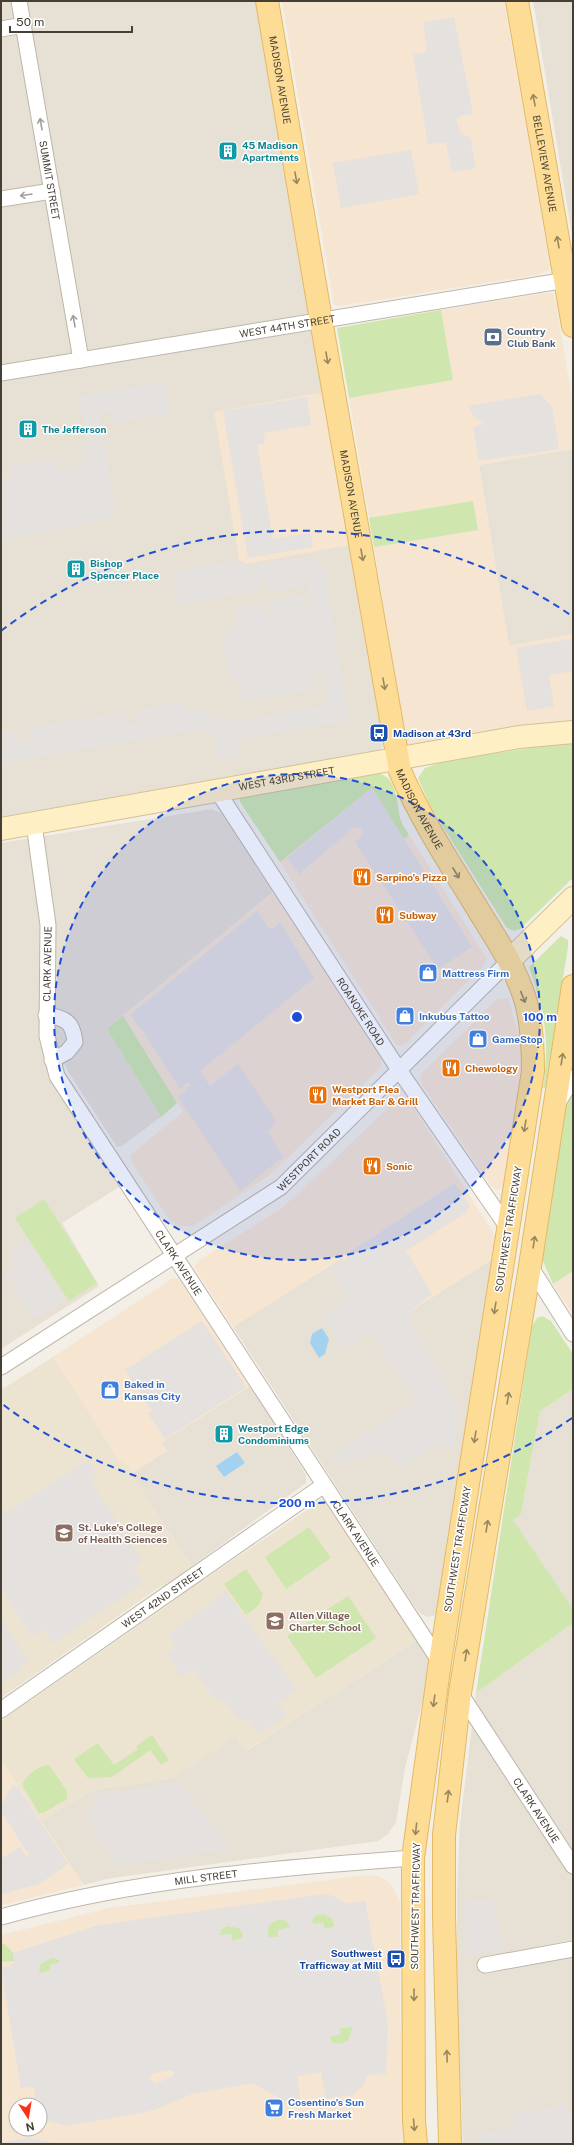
<svg xmlns="http://www.w3.org/2000/svg" width="574" height="2145" font-family="'Public Sans',sans-serif">
  <style>
    .residential { fill: #e7e0d4 }
    .commercial { fill: #f5e5d1; fill-rule: evenodd }
    .education { fill: #ece3d0 }
    .green { fill: #cfe7af }
    .parking { fill: #e4e1de; fill-rule: evenodd }
    .water { fill: #a3d2f0 }
    .lines { fill: none; stroke-linecap: round; stroke-linejoin: round }
    .street-casing { stroke: #beb6a9; stroke-width: 17 }
    .secondary-casing { stroke: #d3c196; stroke-width: 24 }
    .primary-casing { stroke: #e3b964; stroke-width: 24 }
    .street { stroke: #fff; stroke-width: 15 }
    .secondary { stroke: #feefc5; stroke-width: 22 }
    .primary { stroke: #fddd95; stroke-width: 22 }
    .oneway { stroke: #988660 }
    .oneway2 { stroke: #a29f9a }
    .ring { fill: none; stroke: #1d4ed8; stroke-width: 2; stroke-dasharray: 7 5 }
    .labels { text-anchor: middle; stroke-width: 3; stroke-linejoin: round; paint-order: stroke }
    .street-label { font-size: 10px; fill: #463f35; stroke: #fff }
    .culture-label { font-size: 10px; font-weight: bold; fill: #0d838f; stroke: #fff; text-anchor: start }
    .service-label { font-size: 10px; font-weight: bold; fill: #4e5e75; stroke: #fff; text-anchor: start }
    .transit-label { font-size: 10px; font-weight: bold; fill: #164399; stroke: #fff; text-anchor: start }
    .food-label { font-size: 10px; font-weight: bold; fill: #c56008; stroke: #fff; text-anchor: start }
    .shop-label { font-size: 10px; font-weight: bold; fill: #366cbe; stroke: #fff; text-anchor: start }
    .education-label { font-size: 10px; font-weight: bold; fill: #785e54; stroke: #fff; text-anchor: start }
    .centre { fill: #1d4ed8; stroke: #fff; stroke-width: 2 }
    .ring-label { font-size: 12px; text-anchor: middle; font-weight: bold; fill: #1d4ed8; stroke: #fff; stroke-width: 3; stroke-linejoin: round; paint-order: stroke }
  </style>
  <rect width="100%" height="100%" fill="#f3efe6"/>
  <!-- residential -->
  <g class="residential">
    <polygon points="1,1 259,1 325,392 215,412 351,545 383,738 384,744 380,750 1,817"/>
    <polygon points="533,1 573,1 573,241"/>
    <polygon points="573,449 573,634 509,646 479,465"/>
    <polygon points="212,809 221,813 273,892 107,1029 161,1117 122,1146 117,1147 67,1070 65,1064 48,1077 119,1187 62,1223 99,1286 1,1349 1,843"/>
    <polygon points="342,1258 495,1258 436,1615 427,1617 420,1613 413,1604 233,1327"/>
    <polygon points="250,1386 306,1475 306,1483 192,1566 131,1474 167,1451 162,1442"/>
    <polygon points="573,1389 573,1609 512,1520 521,1514 540,1411"/>
    <polygon points="573,1623 573,2144 463,2144 457,1986 457,1896 460,1824 476,1693"/>
    <polygon points="417,1640 429,1659 429,1677 405,1768 396,1822 388,1834 378,1841 106,1879 84,1885 41,1821 93,1790 172,1778 235,1736 246,1751"/>
  </g>
  <!-- commercial -->
  <g class="commercial">
    <polygon points="282,1 504,1 550,265 548,271 536,275 340,306 334,305"/>
    <polygon points="547,293 553,293 555,299 573,404 573,449 479,465 509,646 573,634 573,720 407,746 349,398 453,380 441,310"/>
    <polygon points="325,392 351,545 240,565 214,412"/>
    <polygon points="372,788 404,839 409,835 487,959 483,966 404,1045 398,1046 395,1042 280,862"/>
    <polygon points="273,892 381,1059 381,1063 380,1068 271,1174 193,1226 177,1226 169,1219 131,1161 130,1155 183,1112 123,1016"/>
    <polygon points="508,998 520,1039 522,1072 505,1184 502,1188 496,1190 492,1187 422,1085 420,1079 421,1074 497,999"/>
    <polygon points="402,1097 407,1098 412,1105 494,1234 497,1241 495,1258 386,1327 342,1258 233,1327 194,1267 197,1262 283,1207 316,1177 396,1100"/>
    <polygon points="573,1271 573,1314 553,1284"/>
    <polygon points="173,1278 177,1278 182,1283 250,1386 162,1442 167,1451 131,1474 123,1460 120,1463 53,1357"/>
    <polygon points="1,1760 41,1821 84,1885 1,1905"/>
    <path d="M 367,1875 L 377,1876 L 386,1880 L 393,1887 L 400,1903 L 400,2014 L 406,2144 L 1,2144 L 1,1935 L 109,1908 ZM 16,2105 L 40,2105 L 40,2129 L 16,2129 Z"/>
  </g>
  <!-- education -->
  <polygon class="education" points="53,1357 120,1462 123,1460 202,1581 322,1500 327,1503 417,1640 245,1751 235,1736 172,1778 93,1790 41,1821 1,1760 1,1721 172,1602 161,1586 1,1698 1,1390"/>
  <!-- green -->
  <g class="green">
    <polygon points="441,310 453,380 349,398 337,328"/>
    <polygon points="473,501 478,530 374,547 369,518"/>
    <polygon points="573,741 573,878 520,929 514,931 507,928 431,808 418,778 425,768 442,762"/>
    <path d="M 374,773 C 399,774 396,804 401,821 C 403,826 407,831 409,835 L 404,839 L 372,788 L 280,862 L 240,802 L 240,797 Z"/>
    <path d="M 561,936 L 568,940 L 568,947 L 545,1088 L 543,1088 C 550,1040 545,1012 529,967 Z"/>
    <polygon points="123,1016 177,1103 161,1117 107,1029"/>
    <polygon points="573,1092 573,1271 553,1284 542,1259 565,1108"/>
    <polygon points="44,1199 97,1283 69,1301 15,1218"/>
    <polygon points="542,1316 551,1321 573,1354 573,1389 540,1411 521,1514 513,1520 573,1609 573,1623 476,1693 532,1326 537,1318"/>
    <polygon points="309,1527 331,1558 286,1589 265,1557"/>
    <polygon points="246,1569 263,1594 259,1605 246,1615 224,1584"/>
    <polygon points="348,1596 376,1638 316,1678 287,1636"/>
    <polygon points="152,1735 169,1760 161,1765 150,1750 112,1777 88,1778 74,1759 98,1743 114,1765 138,1749 136,1746"/>
    <path d="M 49,1765 L 67,1791 L 67,1799 L 43,1813 L 39,1813 L 22,1785 C 26,1775 38,1766 49,1765 Z"/>
    <path d="M 324,1914 C 330,1916 336,1921 334,1927 L 324,1929 L 323,1923 L 313,1924 L 312,1920 L 316,1915 Z"/>
    <path d="M 281,1919 L 287,1921 L 291,1927 L 279,1937 L 269,1937 C 263,1927 272,1921 281,1919 Z"/>
    <polygon points="228,1926 239,1928 243,1934 242,1938 232,1941 220,1935 221,1929"/>
    <polygon points="1,1944 5,1944 13,1953 14,1961 1,1962"/>
    <path d="M 56,1958 L 60,1960 C 59,1969 47,1973 39,1973 C 38,1962 45,1957 56,1958 Z"/>
    <polygon points="353,2027 348,2041 340,2044 332,2043 330,2037 340,2028"/>
  </g>
  <!-- parking -->
  <g class="parking">
    <polygon points="454,17 473,114 460,116 456,119 458,127 462,134 470,137 476,168 452,172 446,142 428,144 413,55 426,52 427,47 423,22"/>
    <polygon points="411,150 419,194 341,208 333,163"/>
    <polygon points="165,382 170,414 113,423 111,412 100,414 114,504 114,510 110,516 104,520 1,540 1,479 12,478 10,467 56,458 59,471 74,468 83,460 87,445 79,396"/>
    <polygon points="540,394 552,407 559,449 479,461 473,427 484,424 472,414 469,406"/>
    <polygon points="307,397 311,425 264,433 265,443 257,445 273,539 311,533 313,547 248,558 223,411"/>
    <polygon points="304,557 309,557 318,562 325,572 349,721 244,738 237,745 238,756 218,759 214,735 202,729 1,763 1,733 16,730 19,743 29,742 31,739 28,728 123,712 125,724 135,724 138,721 137,710 183,702 185,710 197,709 231,722 325,706 328,702 324,677 322,675 314,676 315,690 242,701 240,685 229,673 223,642 227,632 238,621 236,608 261,603 264,615 269,616 270,612 268,602 305,595 307,607 311,607 306,578 303,580 304,586 267,593 265,583 260,582 258,591 179,605 173,572 226,562 243,561 249,566"/>
    <polygon points="573,639 573,671 549,675 554,706 527,711 516,648"/>
    <polygon points="372,788 472,947 438,969 355,842 361,837 362,831 360,828 353,828 299,874 287,858"/>
    <polygon points="257,911 269,928 274,928 280,922 314,978 200,1071 210,1086 238,1064 276,1121 268,1131 283,1157 240,1191 178,1097 191,1085 188,1082 180,1089 143,1031 130,1015"/>
    <polygon points="455,1183 470,1206 467,1209 468,1211 406,1251 432,1294 410,1311 410,1320 456,1404 459,1421 454,1448 439,1444 435,1445 401,1467 391,1455 379,1450 366,1458 348,1460 339,1466 332,1455 416,1401 371,1332 345,1349 322,1315 348,1298 330,1269 345,1259 350,1252"/>
    <polygon points="28,1241 66,1299 34,1319 5,1273 16,1266 8,1254"/>
    <polygon points="202,1321 246,1387 165,1439 148,1413 152,1411 125,1370"/>
    <polygon points="88,1460 98,1475 90,1480 142,1560 134,1568 143,1583 53,1643 45,1630 41,1630 32,1636 1,1588 1,1506 6,1513"/>
    <polygon points="226,1591 297,1690 278,1703 287,1716 258,1734 249,1721 240,1720 225,1702 213,1697 193,1669 181,1677 166,1654 177,1647 168,1634"/>
    <polygon points="1,1618 29,1661 20,1667 20,1672 5,1681 1,1680"/>
    <polygon points="179,1783 207,1819 234,1849 117,1865 85,1814 97,1806 91,1798 97,1794"/>
    <polygon points="13,1785 18,1788 68,1864 39,1884 1,1894 1,1859 20,1847 26,1856 29,1855 1,1811 1,1806"/>
    <path d="M 326,1894 L 336,1897 L 347,1904 L 365,1901 L 388,2024 L 386,2074 L 368,2075 L 362,2087 L 352,2095 L 326,2099 L 321,2072 L 297,2076 L 301,2103 L 285,2101 L 252,2083 L 192,2094 L 154,2110 L 141,2113 L 66,2126 L 40,2119 L 40,2105 L 34,2105 L 35,2089 L 31,2087 L 21,2088 L 1,1968 L 14,1964 L 13,1953 L 99,1925 ZM 324,1914 L 331,1918 L 335,1923 L 334,1927 L 325,1929 L 323,1923 L 313,1924 L 312,1920 L 316,1915 ZM 281,1919 L 287,1921 L 290,1927 L 278,1930 L 278,1937 L 269,1937 L 267,1932 L 269,1925 L 275,1920 ZM 228,1926 L 239,1928 L 243,1934 L 242,1938 L 232,1941 L 231,1934 L 220,1935 L 221,1929 ZM 52,1958 L 60,1960 L 61,1962 L 50,1965 L 50,1972 L 39,1973 L 40,1964 ZM 353,2027 L 348,2041 L 340,2044 L 332,2043 L 330,2037 L 341,2034 L 340,2028 ZM 171,2070 L 174,2072 L 173,2076 L 160,2082 L 155,2083 L 150,2079 L 150,2075 L 154,2073 Z"/>
    <polygon points="493,1899 503,1950 466,1956 464,1901"/>
    <polygon points="565,2105 567,2117 573,2116 573,2144 477,2144 477,2134 515,2128 512,2114"/>
    <polygon points="29,2138 56,2144 1,2144 1,2143"/>
  </g>
  <!-- water -->
  <g class="water">
    <polygon points="322,1328 329,1339 325,1354 319,1358 310,1343 312,1334"/>
    <polygon points="237,1452 245,1463 224,1477 216,1466"/>
  </g>
  <g class="lines">
    <defs>
      <g id="street">
        <path id="s1" d="M 19,1 L 81,360"/>
        <polyline points="1,29 24,25"/>
        <polyline points="1,199 52,191"/>
        <path id="s2" d="M 1,373 L 573,279"/>
        <path id="s3" d="M 218,792 L 399,1070 L 508,1228"/>
        <path id="s4" d="M 34,824 L 48,925 L 47,1036 L 57,1076 L 440,1662"/>
        <path d="M 46,1015 C 66,1018 73,1022 75,1042 L 67,1052 L 52,1060"/>
        <polyline points="559,1101 573,1078"/>
        <polyline points="530,1266 573,1334"/>
        <path id="s5" d="M 1,1367 L 281,1187 L 509,961"/>
        <path id="s6" d="M 460,1693 L 573,1866"/>
        <path id="s7" d="M 1,1710 L 324,1485"/>
        <path id="s8" d="M 1,1917 C 136,1879 275,1868 413,1858"/>
        <polyline points="485,1965 573,1949"/>
      </g>
      <g id="secondary">
        <path id="s9" d="M 1,829 L 519,737 L 573,732"/>
        <polyline points="509,961 573,898"/>
      </g>
      <g id="primary">
        <path id="s10" d="M 267,1 L 321,320 L 400,771 C 422,822 453,868 482,916 C 499,943 517,971 526,1002 C 532,1025 533,1048 533,1071 L 440,1662 L 413,1858 L 414,2121 L 416,2144"/>
        <path id="s11" d="M 517,1 L 573,326"/>
        <polyline points="450,2144 444,1917 444,1835 460,1693 530,1266 573,986"/>
      </g>
    </defs>
    <!-- street casing -->
    <use href="#street" class="street-casing"/>
    <!-- secondary casing -->
    <use href="#secondary" class="secondary-casing"/>
    <!-- primary casing -->
    <use href="#primary" class="primary-casing"/>
    <!-- street -->
    <use href="#street" class="street"/>
    <!-- secondary -->
    <use href="#secondary" class="secondary"/>
    <!-- primary -->
    <use href="#primary" class="primary"/>
  </g>
  <!-- one-way arrows -->
  <defs><path id="oneway-shaft" d="M-6 0H5M1.5-3L5.5 0L1.5 3" fill="none" stroke-width="1.6" stroke-linecap="round" stroke-linejoin="round"/></defs>
  <g class="oneway">
    <use href="#oneway-shaft" transform="translate(534 100) rotate(-100)"/>
    <use href="#oneway-shaft" transform="translate(296 178) rotate(80)"/>
    <use href="#oneway-shaft" transform="translate(558 242) rotate(-100)"/>
    <use href="#oneway-shaft" transform="translate(327 358) rotate(80)"/>
    <use href="#oneway-shaft" transform="translate(362 555) rotate(80)"/>
    <use href="#oneway-shaft" transform="translate(384 684) rotate(80)"/>
    <use href="#oneway-shaft" transform="translate(456 873) rotate(59)"/>
    <use href="#oneway-shaft" transform="translate(523 997) rotate(68)"/>
    <use href="#oneway-shaft" transform="translate(562 1059) rotate(-81)"/>
    <use href="#oneway-shaft" transform="translate(525 1126) rotate(99)"/>
    <use href="#oneway-shaft" transform="translate(534 1242) rotate(-81)"/>
    <use href="#oneway-shaft" transform="translate(495 1308) rotate(99)"/>
    <use href="#oneway-shaft" transform="translate(508 1398) rotate(-81)"/>
    <use href="#oneway-shaft" transform="translate(475 1437) rotate(99)"/>
    <use href="#oneway-shaft" transform="translate(487 1526) rotate(-81)"/>
    <use href="#oneway-shaft" transform="translate(466 1655) rotate(-81)"/>
    <use href="#oneway-shaft" transform="translate(434 1701) rotate(98)"/>
    <use href="#oneway-shaft" transform="translate(448 1796) rotate(-83)"/>
    <use href="#oneway-shaft" transform="translate(416 1829) rotate(96)"/>
    <use href="#oneway-shaft" transform="translate(414 1995) rotate(90)"/>
    <use href="#oneway-shaft" transform="translate(447 2056) rotate(-92)"/>
    <use href="#oneway-shaft" transform="translate(414 2125) rotate(85)"/>
  </g>
  <g class="oneway2">
    <use href="#oneway-shaft" transform="translate(41 124) rotate(-100)"/>
    <use href="#oneway-shaft" transform="translate(26 195) rotate(171)"/>
    <use href="#oneway-shaft" transform="translate(74 321) rotate(-100)"/>
  </g>
  <!-- distance rings -->
  <circle cx="297" cy="1017" r="243" fill="#1d4ed8" fill-opacity=".12"/>
  <g class="ring">
    <circle cx="297" cy="1017" r="243"/>
    <path d="M572 1418A486 486 0 0 1 1 1403M1 631A486 486 0 0 1 572 616"/>
  </g>
  <!-- icons -->
  <defs>
    <symbol id="building-square" viewBox="-11 -11 22 22"><rect x="-9" y="-9" width="18" height="18" rx="4" fill="#0f9aa8" stroke="#fff"/><path d="M-4-6H4V6H1V3H-1V6H-4ZM-2.5-4.3h1.7v1.8h-1.7ZM.8-4.3h1.7v1.8H.8ZM-2.5-1h1.7V.8h-1.7ZM.8-1h1.7V.8H.8Z" fill="#fff"/></symbol>
    <symbol id="bank-square" viewBox="-11 -11 22 22"><rect x="-9" y="-9" width="18" height="18" rx="4" fill="#5c6f8a" stroke="#fff"/><path d="M-6-4H6V4H-6ZM0-2.3a2.3 2.3 0 1 0 0 4.6a2.3 2.3 0 1 0 0-4.6Z" fill="#fff"/></symbol>
    <symbol id="bus-square" viewBox="-11 -11 22 22"><rect x="-9" y="-9" width="18" height="18" rx="4" fill="#1a4fb4" stroke="#fff"/><path d="M-5-6H5V4H4V6H2V4H-2V6H-4V4H-5ZM-3.5-4V0h7V-4ZM-3.5 1.2v1.5H-2V1.2ZM2 1.2v1.5H3.5V1.2Z" fill="#fff"/></symbol>
    <symbol id="restaurant-square" viewBox="-11 -11 22 22"><rect x="-9" y="-9" width="18" height="18" rx="4" fill="#e8710a" stroke="#fff"/><path d="M-5-6h1v4h1v-4h1v4h1v-4h1v5L-1.5 .5V6h-2V.5L-5-1ZM5-6V6H3V1.5H1.5Q1.5-4 5-6Z" fill="#fff"/></symbol>
    <symbol id="shop-square" viewBox="-11 -11 22 22"><rect x="-9" y="-9" width="18" height="18" rx="4" fill="#3f7fe0" stroke="#fff"/><path d="M-5-2.5h2.3a2.7 3.5 0 0 1 5.4 0H5L5.5 6h-11ZM-1.5-2.5h3a1.5 2.3 0 0 0-3 0Z" fill="#fff"/></symbol>
    <symbol id="university-square" viewBox="-11 -11 22 22"><rect x="-9" y="-9" width="18" height="18" rx="4" fill="#8d6e63" stroke="#fff"/><path d="M0-5L7-2L0 1L-7-2ZM-4 1L0 2.5L4 1V4Q0 6-4 4Z" fill="#fff"/></symbol>
    <symbol id="school-square" viewBox="-11 -11 22 22"><rect x="-9" y="-9" width="18" height="18" rx="4" fill="#8d6e63" stroke="#fff"/><path d="M0-5L7-2L0 1L-7-2ZM-4 1L0 2.5L4 1V4Q0 6-4 4Z" fill="#fff"/></symbol>
    <symbol id="supermarket-square" viewBox="-11 -11 22 22"><rect x="-9" y="-9" width="18" height="18" rx="4" fill="#3f7fe0" stroke="#fff"/><path d="M-6-5.5h2.5l.6 2H6L4.5 2H-2.5L-4.4-4H-6ZM-1.5 3.2a1.3 1.3 0 1 0 .1 0ZM3 3.2a1.3 1.3 0 1 0 .1 0Z" fill="#fff"/></symbol>
  </defs>
  <g fill-rule="evenodd">
    <use href="#building-square" x="217" y="140" width="22" height="22"/>
    <use href="#bank-square" x="482" y="326" width="22" height="22"/>
    <use href="#building-square" x="17" y="418" width="22" height="22"/>
    <use href="#building-square" x="65" y="558" width="22" height="22"/>
    <use href="#bus-square" x="368" y="722" width="22" height="22"/>
    <use href="#restaurant-square" x="351" y="866" width="22" height="22"/>
    <use href="#restaurant-square" x="374" y="904" width="22" height="22"/>
    <use href="#shop-square" x="417" y="962" width="22" height="22"/>
    <use href="#shop-square" x="394" y="1005" width="22" height="22"/>
    <use href="#shop-square" x="467" y="1028" width="22" height="22"/>
    <use href="#restaurant-square" x="440" y="1057" width="22" height="22"/>
    <use href="#restaurant-square" x="307" y="1084" width="22" height="22"/>
    <use href="#restaurant-square" x="361" y="1155" width="22" height="22"/>
    <use href="#shop-square" x="99" y="1379" width="22" height="22"/>
    <use href="#building-square" x="213" y="1423" width="22" height="22"/>
    <use href="#university-square" x="53" y="1522" width="22" height="22"/>
    <use href="#school-square" x="264" y="1610" width="22" height="22"/>
    <use href="#bus-square" x="385" y="1948" width="22" height="22"/>
    <use href="#supermarket-square" x="263" y="2097" width="22" height="22"/>
  </g>
  <g class="labels">
    <!-- street labels -->
    <g class="street-label">
      <text dy="4" stroke="none"><textPath href="#s10" startOffset="80">MADISON AVENUE</textPath></text>
      <text dy="4" stroke="none"><textPath href="#s11" startOffset="165">BELLEVIEW AVENUE</textPath></text>
      <text dy="4" stroke="none"><textPath href="#s1" startOffset="182">SUMMIT STREET</textPath></text>
      <text dy="4" stroke="none"><textPath href="#s2" startOffset="290">WEST 44TH STREET</textPath></text>
      <text dy="4" stroke="none"><textPath href="#s10" startOffset="500">MADISON AVENUE</textPath></text>
      <text dy="4" stroke="none"><textPath href="#s9" startOffset="290">WEST 43RD STREET</textPath></text>
      <text dy="4" stroke="none"><textPath href="#s10" startOffset="824">MADISON AVENUE</textPath></text>
      <text transform="translate(47 964) rotate(-89)" y="4">CLARK AVENUE</text>
      <text dy="4" stroke="none"><textPath href="#s3" startOffset="262">ROANOKE ROAD</textPath></text>
      <text dy="4" stroke="none"><textPath href="#s5" startOffset="372">WESTPORT ROAD</textPath></text>
      <text transform="translate(508 1229) rotate(-81)" y="4">SOUTHWEST TRAFFICWAY</text>
      <text dy="4" stroke="none"><textPath href="#s4" startOffset="477">CLARK AVENUE</textPath></text>
      <text dy="4" stroke="none"><textPath href="#s4" startOffset="801">CLARK AVENUE</textPath></text>
      <text transform="translate(457 1549) rotate(-81)" y="4">SOUTHWEST TRAFFICWAY</text>
      <text dy="4" stroke="none"><textPath href="#s7" startOffset="197">WEST 42ND STREET</textPath></text>
      <text dy="4" stroke="none"><textPath href="#s6" startOffset="140">CLARK AVENUE</textPath></text>
      <text dy="4" stroke="none"><textPath href="#s8" startOffset="209">MILL STREET</textPath></text>
      <text transform="translate(415 1906) rotate(-89)" y="4">SOUTHWEST TRAFFICWAY</text>
    </g>
    <!-- culture labels -->
    <g class="culture-label">
      <text x="242" y="149">45 Madison<tspan x="242" dy="12">Apartments</tspan></text>
      <text x="42" y="433">The Jefferson</text>
      <text x="90" y="567">Bishop<tspan x="90" dy="12">Spencer Place</tspan></text>
      <text x="238" y="1432">Westport Edge<tspan x="238" dy="12">Condominiums</tspan></text>
    </g>
    <!-- service labels -->
    <g class="service-label">
      <text x="507" y="335">Country<tspan x="507" dy="12">Club Bank</tspan></text>
    </g>
    <!-- transit labels -->
    <g class="transit-label">
      <text x="393" y="737">Madison at 43rd</text>
      <text x="382" y="1957" text-anchor="end">Southwest<tspan x="382" dy="12">Trafficway at Mill</tspan></text>
    </g>
    <!-- food labels -->
    <g class="food-label">
      <text x="376" y="881">Sarpino's Pizza</text>
      <text x="399" y="919">Subway</text>
      <text x="465" y="1072">Chewology</text>
      <text x="332" y="1093">Westport Flea<tspan x="332" dy="12">Market Bar &amp; Grill</tspan></text>
      <text x="386" y="1170">Sonic</text>
    </g>
    <!-- shop labels -->
    <g class="shop-label">
      <text x="442" y="977">Mattress Firm</text>
      <text x="419" y="1020">Inkubus Tattoo</text>
      <text x="492" y="1043">GameStop</text>
      <text x="124" y="1388">Baked in<tspan x="124" dy="12">Kansas City</tspan></text>
      <text x="288" y="2106">Cosentino's Sun<tspan x="288" dy="12">Fresh Market</tspan></text>
    </g>
    <!-- education labels -->
    <g class="education-label">
      <text x="78" y="1531">St. Luke's College<tspan x="78" dy="12">of Health Sciences</tspan></text>
      <text x="289" y="1619">Allen Village<tspan x="289" dy="12">Charter School</tspan></text>
    </g>
  </g>
  <circle cx="297" cy="1017" r="6" class="centre"/>
  <g class="ring-label">
    <text x="540" y="1021">100 m</text>
    <text x="297" y="1507">200 m</text>
  </g>
  <!-- border -->
  <rect width="574" height="2145" fill="none" stroke="#463f35" stroke-width="4"/>
  <!-- north arrow -->
  <g transform="translate(28 2117) rotate(168)"><circle r="19" fill="#ffffff" stroke="#b5b2ae"/>
  <path d="M0-3L7 15L0 10L-7 15Z" fill="#f83318"/>
  <text y="-6" font-size="11" font-weight="bold" text-anchor="middle" fill="#463f35">N</text>
  </g>
  <!-- scale -->
  <path d="M10 26v6h122v-6" fill="none" stroke="#463f35" stroke-width="2"/>
  <text x="16" y="26" font-size="12" fill="#463f35" stroke="#ffffff" stroke-width="3" paint-order="stroke">50 m</text>
</svg>
